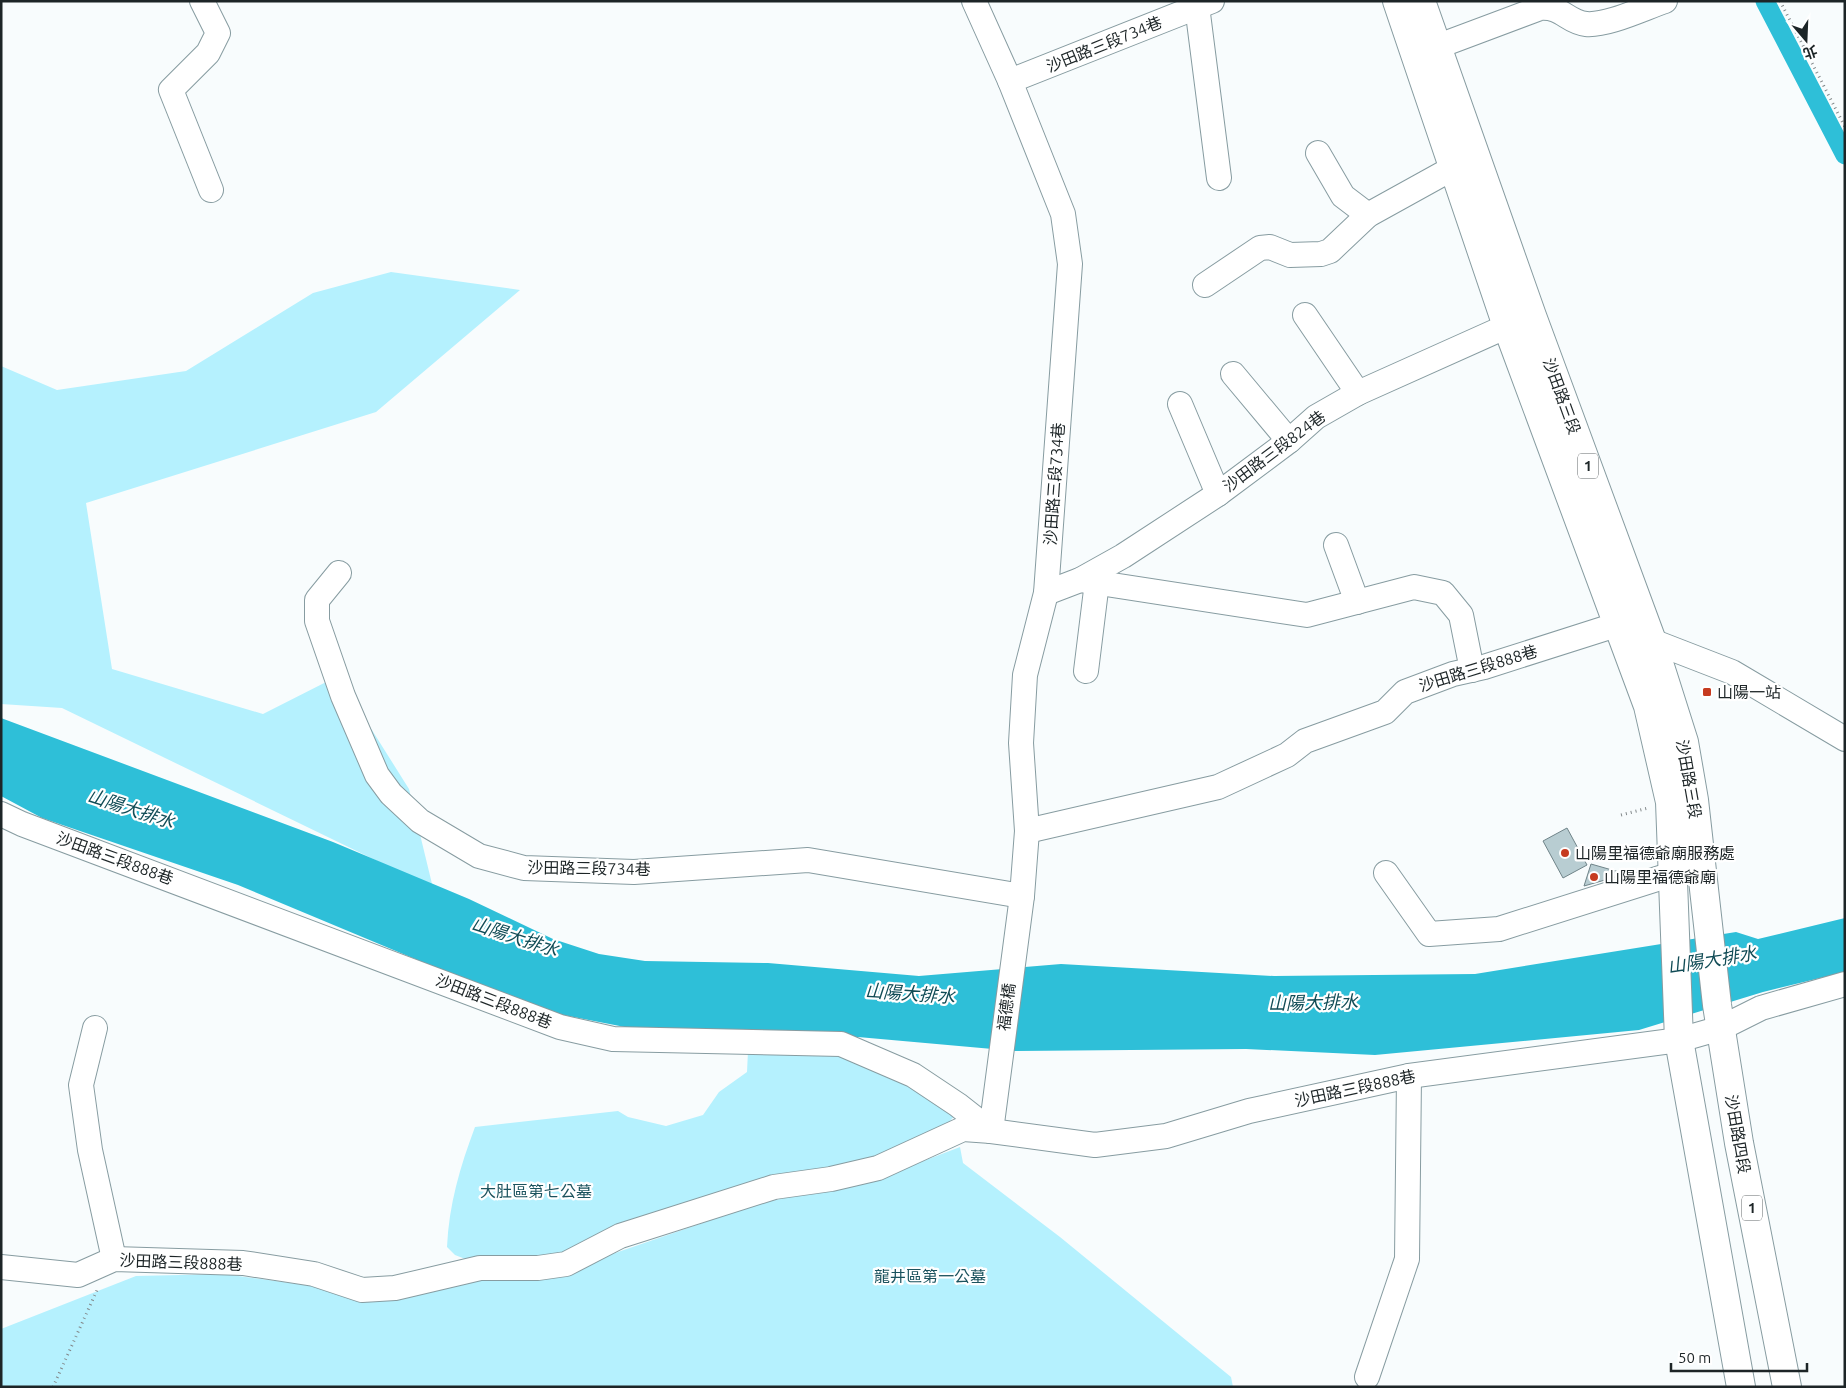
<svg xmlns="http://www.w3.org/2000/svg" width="1846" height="1388" font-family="Ubuntu,'Noto Sans TC',sans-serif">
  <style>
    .green { fill: #b5f1fe }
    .water { fill: #2ebfd8 }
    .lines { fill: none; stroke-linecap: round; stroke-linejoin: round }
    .canal { stroke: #2ebfd8; stroke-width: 19 }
    .building { fill: #b8cdd2; stroke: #708489 }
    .minor-casing { stroke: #879ca1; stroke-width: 26 }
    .major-casing { stroke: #879ca1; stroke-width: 30 }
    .path { stroke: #83898b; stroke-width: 3; stroke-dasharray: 1 4; stroke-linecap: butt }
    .minor { stroke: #fff; stroke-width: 24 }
    .major { stroke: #fff; stroke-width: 28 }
    .poi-dot { fill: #c63b20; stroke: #fff; stroke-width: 2 }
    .labels { text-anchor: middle; stroke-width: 4.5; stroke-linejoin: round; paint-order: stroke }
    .shield { fill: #fff; stroke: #616668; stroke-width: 1 }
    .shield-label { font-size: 15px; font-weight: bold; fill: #1d2527 }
    .street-label { font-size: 16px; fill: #1d2527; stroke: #fff }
    .poi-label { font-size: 16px; fill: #1d2527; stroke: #fff; text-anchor: start }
    .park-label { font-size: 16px; fill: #1b535e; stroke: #fff }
    .water-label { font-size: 18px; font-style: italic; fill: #114c56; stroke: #fff }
  </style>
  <rect width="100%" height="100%" fill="#f8fcfd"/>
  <!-- green -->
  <g class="green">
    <polygon points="391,272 520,290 376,412 86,503 112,669 263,714 338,676 409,789 433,888 62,708 1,704 1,366 57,390 186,371 313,293"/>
    <path d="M 748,1051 L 842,1054 L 894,1072 L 954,1115 C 951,1128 907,1146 894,1153 L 546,1263 L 473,1262 L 455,1255 L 447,1247 C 449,1204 460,1167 475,1127 L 618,1111 L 628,1117 L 666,1126 L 703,1115 L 719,1092 L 747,1072 Z"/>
    <polygon points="960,1147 963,1163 1060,1237 1231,1377 1233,1387 1,1387 1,1329 136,1276 224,1274 399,1298 447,1288 487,1276 548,1276 758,1204 884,1176"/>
  </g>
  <!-- water -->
  <polygon class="water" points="1,718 333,842 469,899 553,939 599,954 645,961 768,963 919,976 1061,964 1274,976 1475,974 1736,932 1758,939 1845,918 1845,972 1763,992 1639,1030 1375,1055 1246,1049 1015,1051 858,1037 666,1035 558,1014 439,969 238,885 42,818 1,796"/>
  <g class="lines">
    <!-- canal -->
    <polyline class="canal" points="1765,1 1845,155"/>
  </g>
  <!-- building -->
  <g class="building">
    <polygon points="1567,828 1587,865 1563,878 1543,841"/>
    <polygon points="1591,864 1626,874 1584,886"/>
  </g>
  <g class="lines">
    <defs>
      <g id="minor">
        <polyline points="202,1 218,33 208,53 171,90 211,190"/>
        <polyline points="974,1 1010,81 1063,214 1070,264 1046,593 1025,675 1021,743 1027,831 1022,896 991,1131"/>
        <polyline points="1197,6 1219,178"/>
        <path d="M 1436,47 L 1540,8 C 1562,6 1567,22 1586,24 C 1607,26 1644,8 1665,1"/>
        <polyline points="1010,81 1212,1"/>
        <polyline points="1318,153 1343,196 1368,215"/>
        <polyline points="1205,285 1260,248 1270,247 1290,255 1321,254 1330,251 1368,215 1453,168"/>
        <polyline points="1305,315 1358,393"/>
        <polyline points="1233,374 1289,441"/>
        <polyline points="1180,404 1218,494"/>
        <polyline points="1336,545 1357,602"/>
        <polyline points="339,573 317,600 317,621 343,696 377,775 391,794 420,821 479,856 524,868 634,872 808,860 1022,896"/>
        <polyline points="1080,580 1307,615 1414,587 1443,593 1461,615 1472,670"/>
        <polyline points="1046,593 1080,580 1123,556 1218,494 1289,441 1316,417 1358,393 1523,319"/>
        <polyline points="1086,671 1097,582"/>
        <polyline points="1,814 22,824 560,1027 613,1039 841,1044 913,1075 958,1105 991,1131"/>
        <polyline points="1027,831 1218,787 1287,755 1305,741 1385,712 1405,692 1453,674 1484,667 1619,624 1652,641 1732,672 1845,739"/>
        <polyline points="1386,873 1429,934 1499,929 1701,865"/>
        <polyline points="95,1028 81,1085 90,1150 114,1259"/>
        <polyline points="1,1267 78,1275 114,1259 243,1263 314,1274 362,1290 395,1288 480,1268 538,1268 566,1264 620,1236 774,1187 831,1179 878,1168 963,1129 991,1131 1095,1145 1166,1136 1249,1111 1409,1076 1679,1040 1721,1028 1761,1008 1845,984"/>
        <polyline points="1367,1377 1407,1259 1409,1076"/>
      </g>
      <g id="major">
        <polyline points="1397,1 1507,326 1648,706 1670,802 1679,1040 1741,1387"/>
        <polyline points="1421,1 1532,316 1652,641 1684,742 1694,800 1717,1005 1739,1143 1787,1387"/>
      </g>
    </defs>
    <!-- minor casing -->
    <use href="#minor" class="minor-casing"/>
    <!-- major casing -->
    <use href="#major" class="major-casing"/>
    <!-- path -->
    <g class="path">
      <polyline points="1780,1 1845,127"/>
      <polyline points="1621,815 1648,808"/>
      <polyline points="53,1387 98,1288"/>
    </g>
    <!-- minor -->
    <use href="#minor" class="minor"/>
    <!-- major -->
    <use href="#major" class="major"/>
  </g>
  <!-- markers -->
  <g class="poi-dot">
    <rect x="1702" y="687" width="10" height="10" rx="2.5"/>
    <circle cx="1565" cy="853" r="5"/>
    <circle cx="1594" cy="877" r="5"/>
  </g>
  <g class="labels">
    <!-- shield labels -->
    <g class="shield">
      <rect x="1578" y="453.5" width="20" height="25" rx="4"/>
      <rect x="1742" y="1195.5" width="20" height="25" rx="4"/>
    </g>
    <g class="shield-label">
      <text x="1588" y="471">1</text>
      <text x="1752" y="1213">1</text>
    </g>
    <!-- street labels -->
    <g class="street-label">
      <text transform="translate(1104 44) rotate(-22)" y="6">沙田路三段734巷</text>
      <text transform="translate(1562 396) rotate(70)" y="6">沙田路三段</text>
      <text transform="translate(1274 451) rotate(-37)" y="6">沙田路三段824巷</text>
      <text transform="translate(1054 484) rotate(-86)" y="6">沙田路三段734巷</text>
      <text transform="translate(1478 668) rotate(-17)" y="6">沙田路三段888巷</text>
      <text transform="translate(1689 779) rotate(80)" y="6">沙田路三段</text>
      <text transform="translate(115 858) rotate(20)" y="6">沙田路三段888巷</text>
      <text transform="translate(589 868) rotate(1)" y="6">沙田路三段734巷</text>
      <text transform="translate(494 1001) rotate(21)" y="6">沙田路三段888巷</text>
      <text transform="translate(1006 1007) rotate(-83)" y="6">福德橋</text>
      <text transform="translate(1355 1088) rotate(-12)" y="6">沙田路三段888巷</text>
      <text transform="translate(1738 1134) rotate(80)" y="6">沙田路四段</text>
      <text transform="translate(181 1262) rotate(2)" y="6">沙田路三段888巷</text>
    </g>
    <!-- poi labels -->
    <g class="poi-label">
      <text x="1717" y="698">山陽一站</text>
      <text x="1575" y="859">山陽里福德爺廟服務處</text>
      <text x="1604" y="883">山陽里福德爺廟</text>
    </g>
    <!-- park labels -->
    <g class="park-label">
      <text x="536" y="1197">大肚區第七公墓</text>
      <text x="930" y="1282">龍井區第一公墓</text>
    </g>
    <!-- water labels -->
    <g class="water-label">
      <text transform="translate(131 809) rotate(18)" y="6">山陽大排水</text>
      <text transform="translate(515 937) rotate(18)" y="6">山陽大排水</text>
      <text transform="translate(1712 960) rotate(-9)" y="6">山陽大排水</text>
      <text transform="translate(910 994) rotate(4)" y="6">山陽大排水</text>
      <text transform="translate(1313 1003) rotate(-1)" y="6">山陽大排水</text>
    </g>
  </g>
  <!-- border -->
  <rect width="1846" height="1388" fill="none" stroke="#1d2527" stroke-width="5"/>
  <!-- north arrow -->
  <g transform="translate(1806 40) rotate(161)" stroke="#ffffff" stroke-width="4" paint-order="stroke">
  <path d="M0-4L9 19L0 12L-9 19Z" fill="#1d2527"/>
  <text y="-8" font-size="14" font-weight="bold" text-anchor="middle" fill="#1d2527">北</text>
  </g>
  <!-- scale -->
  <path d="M1671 1363v8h136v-8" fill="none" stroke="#1d2527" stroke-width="2.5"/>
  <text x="1678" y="1363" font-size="15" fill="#1d2527" stroke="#ffffff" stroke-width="4" paint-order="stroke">50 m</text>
</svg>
